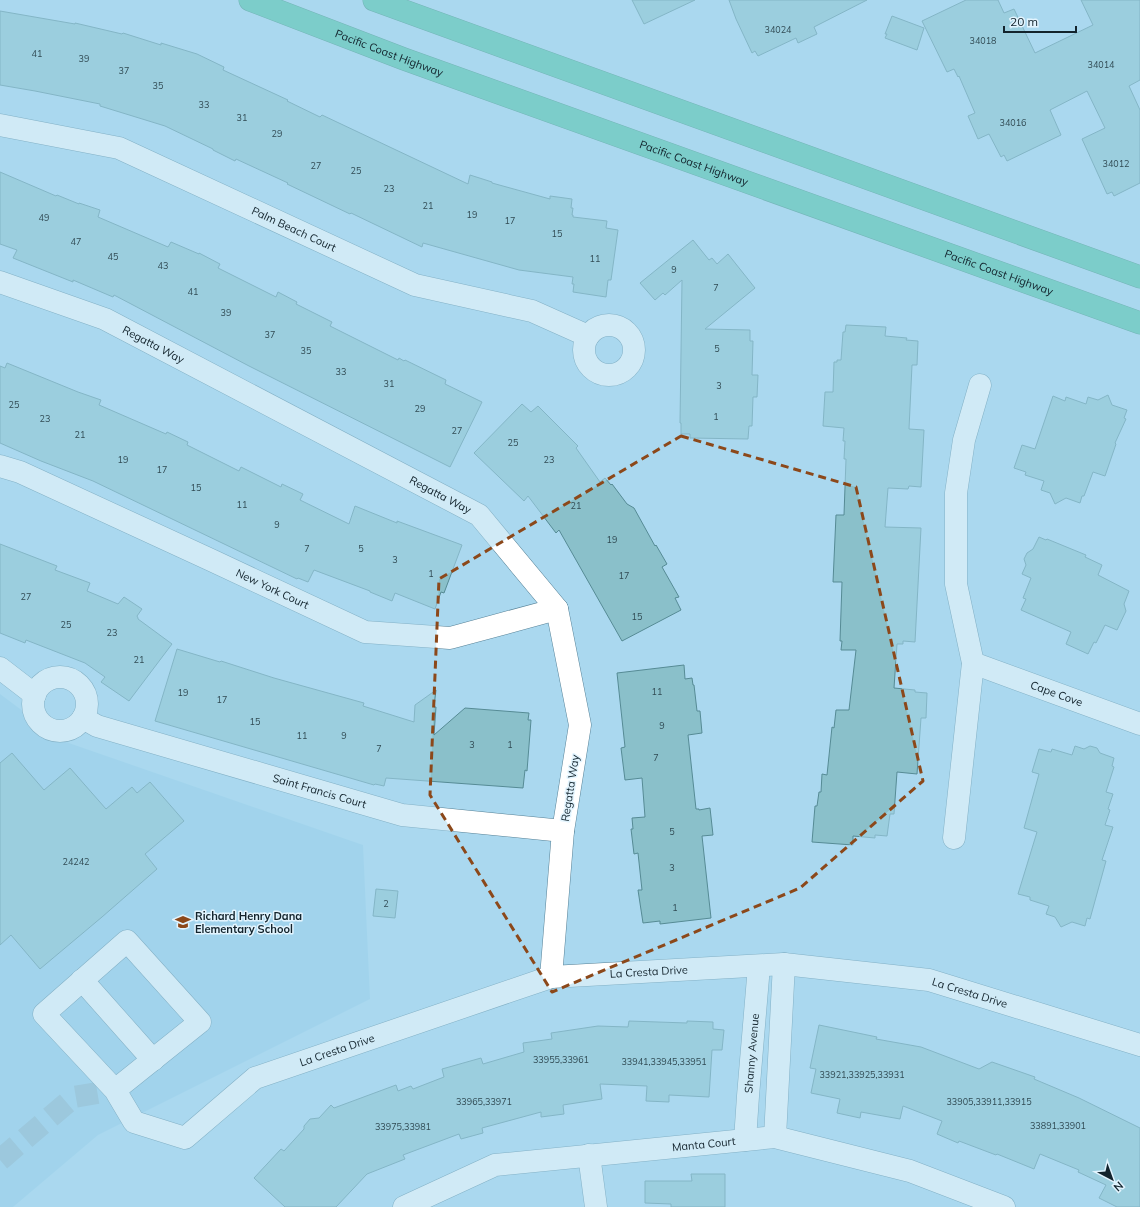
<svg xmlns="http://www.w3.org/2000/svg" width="1140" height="1207" font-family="Mulish,sans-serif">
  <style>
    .built { fill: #98cde9 }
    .building { fill: #8ac0ca; stroke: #568b95 }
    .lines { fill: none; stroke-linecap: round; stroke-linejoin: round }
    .minor-tunnel { stroke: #8cb4c8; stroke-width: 22; stroke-dasharray: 22 11; stroke-linecap: butt }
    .minor-casing { stroke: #558096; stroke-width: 23 }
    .highway-casing { stroke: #348976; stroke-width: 23 }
    .minor { stroke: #fff; stroke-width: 22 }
    .highway { stroke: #46bf9d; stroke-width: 22 }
    .marked { fill: none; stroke: #8c481a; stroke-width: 3; stroke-dasharray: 8 5; stroke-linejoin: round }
    .labels { text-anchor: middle; stroke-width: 3; stroke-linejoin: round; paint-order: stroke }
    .number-label { font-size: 9px; fill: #314b54 }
    .street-label { font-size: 11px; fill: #13242d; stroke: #e2f4fe }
    .poi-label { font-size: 11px; font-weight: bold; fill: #13242d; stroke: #e2f4fe; text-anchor: start }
  </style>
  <rect width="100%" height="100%" fill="#aad8ef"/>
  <!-- built -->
  <polygon class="built" points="0,694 63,741 363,845 370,999 98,1135 13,1207 0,1207"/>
  <!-- building -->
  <g class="building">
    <polygon points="632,0 695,0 644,24"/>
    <polygon points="729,0 867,0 814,27 817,34 798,43 796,38 758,56 755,51 752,53 736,19"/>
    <polygon points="966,0 998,0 1004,13 1014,9 1035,53 1093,25 1081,0 1140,0 1140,80 1129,86 1140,110 1140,183 1114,196 1112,192 1107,194 1082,139 1105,128 1087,91 1050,110 1061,135 1007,161 1004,155 1001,157 989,134 978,139 968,116 975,113 959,76 958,77 954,69 947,72 922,21"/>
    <polygon points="0,11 75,24 75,23 122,34 123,33 161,45 161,43 197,54 224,67 223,70 288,100 287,101 320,117 322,115 468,184 470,175 492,182 492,183 550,199 550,196 572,199 571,208 573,208 572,215 573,215 573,217 607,221 606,228 618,230 611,280 608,280 606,297 573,292 574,284 572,284 573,277 519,270 423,243 422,247 351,213 350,214 287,184 288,183 236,159 235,161 213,150 213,149 165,126 100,106 100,104 35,91 0,85"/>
    <polygon points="892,16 924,28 917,50 885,38 887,34 885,34"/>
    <polygon points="0,172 56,196 57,195 79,204 79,203 100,210 98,217 168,247 171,242 199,254 199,253 220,264 218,268 276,297 278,292 297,302 296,304 332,322 330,326 398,360 399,358 404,361 405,360 446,380 445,384 482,402 450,467 249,366 114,295 113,297 73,280 73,282 13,258 17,250 0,244"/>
    <polygon points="693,240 709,260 712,258 717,264 728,254 755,288 705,329 750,330 750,341 753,341 752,375 758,375 757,397 753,397 752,426 749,426 748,439 690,438 690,434 681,434 681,423 680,423 682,280 665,295 663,293 655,300 640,283"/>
    <polygon points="846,325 886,327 885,336 907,338 906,340 918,341 917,365 912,365 909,429 924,430 921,487 909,486 908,489 888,488 885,527 921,528 915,642 903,641 903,644 897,644 894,688 915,690 915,692 927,693 926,718 921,718 917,774 897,772 894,814 890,814 887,836 875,835 875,838 853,836 853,845 812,842 815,806 817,806 819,792 821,792 822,774 827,775 832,727 834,728 836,710 849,710 856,650 841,650 842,641 840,641 842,582 833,582 836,515 844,515 846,459 844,459 845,441 843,441 844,428 823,426 825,392 833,392 834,362 837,362 837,360 841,360 843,332 845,332"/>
    <polygon points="7,363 78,392 101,400 99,405 166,434 167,432 188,442 187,445 239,471 241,467 281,487 282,484 303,494 300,500 349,524 355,506 397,523 397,521 462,545 444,593 441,592 435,609 395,593 392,601 370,592 370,591 314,570 308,582 298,578 297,579 93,481 41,461 0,443 0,366 5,368"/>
    <polygon points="1108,395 1112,405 1127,410 1124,418 1126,419 1115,443 1116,444 1105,476 1093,472 1084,496 1082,496 1080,503 1066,498 1055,504 1050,493 1041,490 1044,481 1025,475 1026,472 1014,468 1022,445 1035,449 1053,396 1065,401 1066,397 1086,404 1088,397 1098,400"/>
    <polygon points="522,404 531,412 538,406 578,446 576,448 600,482 605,478 611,485 612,484 627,504 634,508 655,546 656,545 667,564 662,567 679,597 675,598 681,610 622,641 559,530 556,533 528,496 524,501 474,453"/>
    <polygon points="1039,537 1046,540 1047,539 1086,555 1085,557 1102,565 1098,575 1129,591 1124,604 1126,611 1117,630 1105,625 1096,643 1094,642 1088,654 1066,644 1071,632 1021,610 1026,599 1023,598 1031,578 1022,574 1026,565 1024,559 1027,553 1033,549"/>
    <polygon points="0,544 57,566 55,570 90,583 87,591 118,604 124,597 142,609 137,616 138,618 138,619 172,644 129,701 101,682 105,677 85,663 26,640 25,643 0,633"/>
    <polygon points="177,649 220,662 221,661 274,678 364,703 363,706 414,722 415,705 436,690 434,707 436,707 434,735 465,708 529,713 528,720 531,720 527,771 525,770 523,788 386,778 384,786 375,784 374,785 155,721"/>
    <polygon points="684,665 685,679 692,678 693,685 694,685 697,711 700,711 702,733 688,735 696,809 699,809 699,810 710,808 713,835 702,836 711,918 660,924 660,921 643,923 638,890 642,890 638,853 634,854 631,829 633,829 632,818 645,817 642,778 625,780 621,748 625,747 617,673"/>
    <polygon points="1075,746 1084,749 1090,746 1097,748 1100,753 1114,758 1112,766 1114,767 1106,792 1113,794 1108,809 1110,810 1105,825 1113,827 1102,860 1106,861 1090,919 1087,918 1085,926 1072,922 1061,927 1055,917 1046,914 1049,906 1030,900 1030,897 1018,894 1037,832 1024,828 1039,774 1032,772 1039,749 1051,752 1052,749 1072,755"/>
    <polygon points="12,753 44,790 70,768 106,809 132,787 137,793 150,782 184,821 145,854 157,869 102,917 40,969 11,935 0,945 0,763"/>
    <polygon points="376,889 398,891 395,918 373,916"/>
    <polygon points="629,1021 687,1023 687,1021 713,1022 713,1029 724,1030 722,1050 712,1050 709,1097 669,1095 669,1102 646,1101 647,1086 600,1084 602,1099 563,1105 564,1114 541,1117 541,1112 482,1128 483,1133 461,1139 459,1134 403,1155 405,1159 367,1174 336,1207 285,1207 254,1178 281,1149 284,1151 304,1129 304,1126 310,1119 319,1118 331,1105 334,1108 396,1085 398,1091 411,1086 413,1089 444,1077 442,1069 481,1058 483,1064 524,1052 523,1043 552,1039 551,1033 598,1026 628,1027"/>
    <polygon points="819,1025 877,1037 876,1039 921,1047 979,1069 992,1062 1035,1077 1034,1079 1079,1098 1140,1128 1140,1207 1117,1207 1099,1198 1106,1185 1078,1172 1079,1170 1040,1154 1034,1169 997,1154 996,1155 959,1141 958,1143 937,1134 942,1121 903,1106 900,1119 861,1112 860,1118 837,1113 840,1099 811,1093 816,1069 810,1068"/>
    <polygon points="691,1174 725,1174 725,1207 671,1207 671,1204 645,1203 645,1181 692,1181"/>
  </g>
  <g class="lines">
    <!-- minor-tunnel -->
    <polyline class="minor-tunnel" points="0,1160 74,1097 115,1090"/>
    <defs>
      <g id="minor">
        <path id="s1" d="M 0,125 L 119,148 L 415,285 L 532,311 L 588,336"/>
        <path id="s2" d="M 0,282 L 105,319 L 479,515 L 557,609 L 580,725 L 563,831 L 551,977"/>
        <circle cx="609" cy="350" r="25"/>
        <path id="s3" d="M 0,466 L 20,472 L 211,560 L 365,632 L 450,638 L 557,609"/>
        <path id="s4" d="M 973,663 L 1140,724"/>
        <polyline points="0,668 35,695"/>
        <circle cx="60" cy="704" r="27"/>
        <path id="s5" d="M 83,718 L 97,726 L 402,815 L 563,831"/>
        <polyline points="954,838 973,663 956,584 956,493 964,440 980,385"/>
        <polyline points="82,980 153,1060"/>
        <path id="s6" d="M 115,1090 L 44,1014 L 127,941 L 200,1022 L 115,1090 L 134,1122 L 185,1138 L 255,1078 L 551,977 L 784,964 L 929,980 L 1140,1045"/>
        <polyline points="775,1137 784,964"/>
        <path id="s7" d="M 745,1140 L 748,1096 L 759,966"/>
        <polyline points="589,1155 596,1207"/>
        <path id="s8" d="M 404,1207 L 495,1165 L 775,1137 L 910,1171 L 1004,1207"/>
      </g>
      <g id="highway">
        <path id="s9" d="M 250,0 L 404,59 L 1140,323"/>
        <polyline points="374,0 1140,277"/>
      </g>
    </defs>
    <!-- minor casing -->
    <use href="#minor" class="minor-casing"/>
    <!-- highway casing -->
    <use href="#highway" class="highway-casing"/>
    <!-- minor -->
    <use href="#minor" class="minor"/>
    <!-- highway -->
    <use href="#highway" class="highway"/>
  </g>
  <!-- marked area -->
  <path d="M0 0H1140V1207H0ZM 681,436 L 856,487 L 923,781 L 800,888 L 552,992 L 430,795 L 439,579 Z" fill="#aad8ef" fill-opacity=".55" fill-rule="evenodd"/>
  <path class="marked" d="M 681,436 L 856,487 L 923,781 L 800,888 L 552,992 L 430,795 L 439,579 Z"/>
  <!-- icons -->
  <defs>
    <symbol id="school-bare" viewBox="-9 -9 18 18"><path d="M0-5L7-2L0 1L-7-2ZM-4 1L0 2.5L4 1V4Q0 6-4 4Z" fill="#8c481a" stroke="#e2f4fe" stroke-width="2.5" paint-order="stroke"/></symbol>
  </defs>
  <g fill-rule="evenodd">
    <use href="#school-bare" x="172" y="911" width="22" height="22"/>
  </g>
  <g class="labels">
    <!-- number labels -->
    <g class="number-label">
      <text x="778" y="33">34024</text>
      <text x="983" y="44">34018</text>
      <text x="37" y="57">41</text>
      <text x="84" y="62">39</text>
      <text x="1101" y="68">34014</text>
      <text x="124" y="74">37</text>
      <text x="158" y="89">35</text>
      <text x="204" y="108">33</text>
      <text x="242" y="121">31</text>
      <text x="1013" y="126">34016</text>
      <text x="277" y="137">29</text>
      <text x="1116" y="167">34012</text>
      <text x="316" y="169">27</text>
      <text x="356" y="174">25</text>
      <text x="389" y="192">23</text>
      <text x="428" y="209">21</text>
      <text x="472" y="218">19</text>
      <text x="44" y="221">49</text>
      <text x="510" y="224">17</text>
      <text x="557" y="237">15</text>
      <text x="76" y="245">47</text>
      <text x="113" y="260">45</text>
      <text x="595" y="262">11</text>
      <text x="163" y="269">43</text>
      <text x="674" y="273">9</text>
      <text x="716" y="291">7</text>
      <text x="193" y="295">41</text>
      <text x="226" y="316">39</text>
      <text x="270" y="338">37</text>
      <text x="717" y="352">5</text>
      <text x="306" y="354">35</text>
      <text x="341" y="375">33</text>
      <text x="389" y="387">31</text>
      <text x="719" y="389">3</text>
      <text x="14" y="408">25</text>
      <text x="420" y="412">29</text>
      <text x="716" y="420">1</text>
      <text x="45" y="422">23</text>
      <text x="457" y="434">27</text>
      <text x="80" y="438">21</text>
      <text x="513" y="446">25</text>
      <text x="123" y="463">19</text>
      <text x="549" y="463">23</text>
      <text x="162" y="473">17</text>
      <text x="196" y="491">15</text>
      <text x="242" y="508">11</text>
      <text x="576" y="509">21</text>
      <text x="277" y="528">9</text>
      <text x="612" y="543">19</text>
      <text x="307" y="552">7</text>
      <text x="361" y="552">5</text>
      <text x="395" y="563">3</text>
      <text x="431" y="577">1</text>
      <text x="624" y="579">17</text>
      <text x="26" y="600">27</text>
      <text x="637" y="620">15</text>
      <text x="66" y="628">25</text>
      <text x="112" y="636">23</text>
      <text x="139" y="663">21</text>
      <text x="657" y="695">11</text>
      <text x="183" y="696">19</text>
      <text x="222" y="703">17</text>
      <text x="255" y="725">15</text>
      <text x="662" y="729">9</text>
      <text x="302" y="739">11</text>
      <text x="344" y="739">9</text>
      <text x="472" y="748">3</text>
      <text x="510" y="748">1</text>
      <text x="379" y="752">7</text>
      <text x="656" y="761">7</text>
      <text x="672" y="835">5</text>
      <text x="76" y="865">24242</text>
      <text x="672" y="871">3</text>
      <text x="386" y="907">2</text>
      <text x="675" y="911">1</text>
      <text x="561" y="1063">33955,33961</text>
      <text x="664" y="1065">33941,33945,33951</text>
      <text x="862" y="1078">33921,33925,33931</text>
      <text x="484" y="1105">33965,33971</text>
      <text x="989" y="1105">33905,33911,33915</text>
      <text x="1058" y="1129">33891,33901</text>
      <text x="403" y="1130">33975,33981</text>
    </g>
    <!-- street labels -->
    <g class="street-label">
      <text dy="4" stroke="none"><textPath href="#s9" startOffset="149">Pacific Coast Highway</textPath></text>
      <text dy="4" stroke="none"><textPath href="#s9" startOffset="473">Pacific Coast Highway</textPath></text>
      <text dy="4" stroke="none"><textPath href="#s1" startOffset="314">Palm Beach Court</textPath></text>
      <text dy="4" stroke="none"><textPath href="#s9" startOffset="797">Pacific Coast Highway</textPath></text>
      <text dy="4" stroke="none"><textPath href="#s2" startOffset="166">Regatta Way</textPath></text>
      <text dy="4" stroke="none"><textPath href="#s2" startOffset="490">Regatta Way</textPath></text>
      <text dy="4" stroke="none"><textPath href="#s3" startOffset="299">New York Court</textPath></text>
      <text dy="4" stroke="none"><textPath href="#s4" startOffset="89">Cape Cove</textPath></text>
      <text transform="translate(570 788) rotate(-81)" y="4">Regatta Way</text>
      <text dy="4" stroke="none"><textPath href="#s5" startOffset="248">Saint Francis Court</textPath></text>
      <text dy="4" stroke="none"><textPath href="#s6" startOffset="1026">La Cresta Drive</textPath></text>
      <text dy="4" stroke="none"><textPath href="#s6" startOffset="1350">La Cresta Drive</textPath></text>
      <text dy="4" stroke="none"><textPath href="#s6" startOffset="702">La Cresta Drive</textPath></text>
      <text dy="4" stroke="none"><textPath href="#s7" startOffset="87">Shanny Avenue</textPath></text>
      <text dy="4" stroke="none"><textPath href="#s8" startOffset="310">Manta Court</textPath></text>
    </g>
    <!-- poi labels -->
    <g class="poi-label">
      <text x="195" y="920">Richard Henry Dana<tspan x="195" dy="13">Elementary School</tspan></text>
    </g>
  </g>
  <!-- north arrow -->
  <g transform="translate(1112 1179) rotate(139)" stroke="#e2f4fe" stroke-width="3" paint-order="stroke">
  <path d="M0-3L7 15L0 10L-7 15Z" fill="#13242d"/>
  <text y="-6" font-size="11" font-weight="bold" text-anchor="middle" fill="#13242d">N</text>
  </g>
  <!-- scale -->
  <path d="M1004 26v6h72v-6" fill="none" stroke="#13242d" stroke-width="2"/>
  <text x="1010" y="26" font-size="12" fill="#13242d" stroke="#e2f4fe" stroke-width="3" paint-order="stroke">20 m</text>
</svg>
